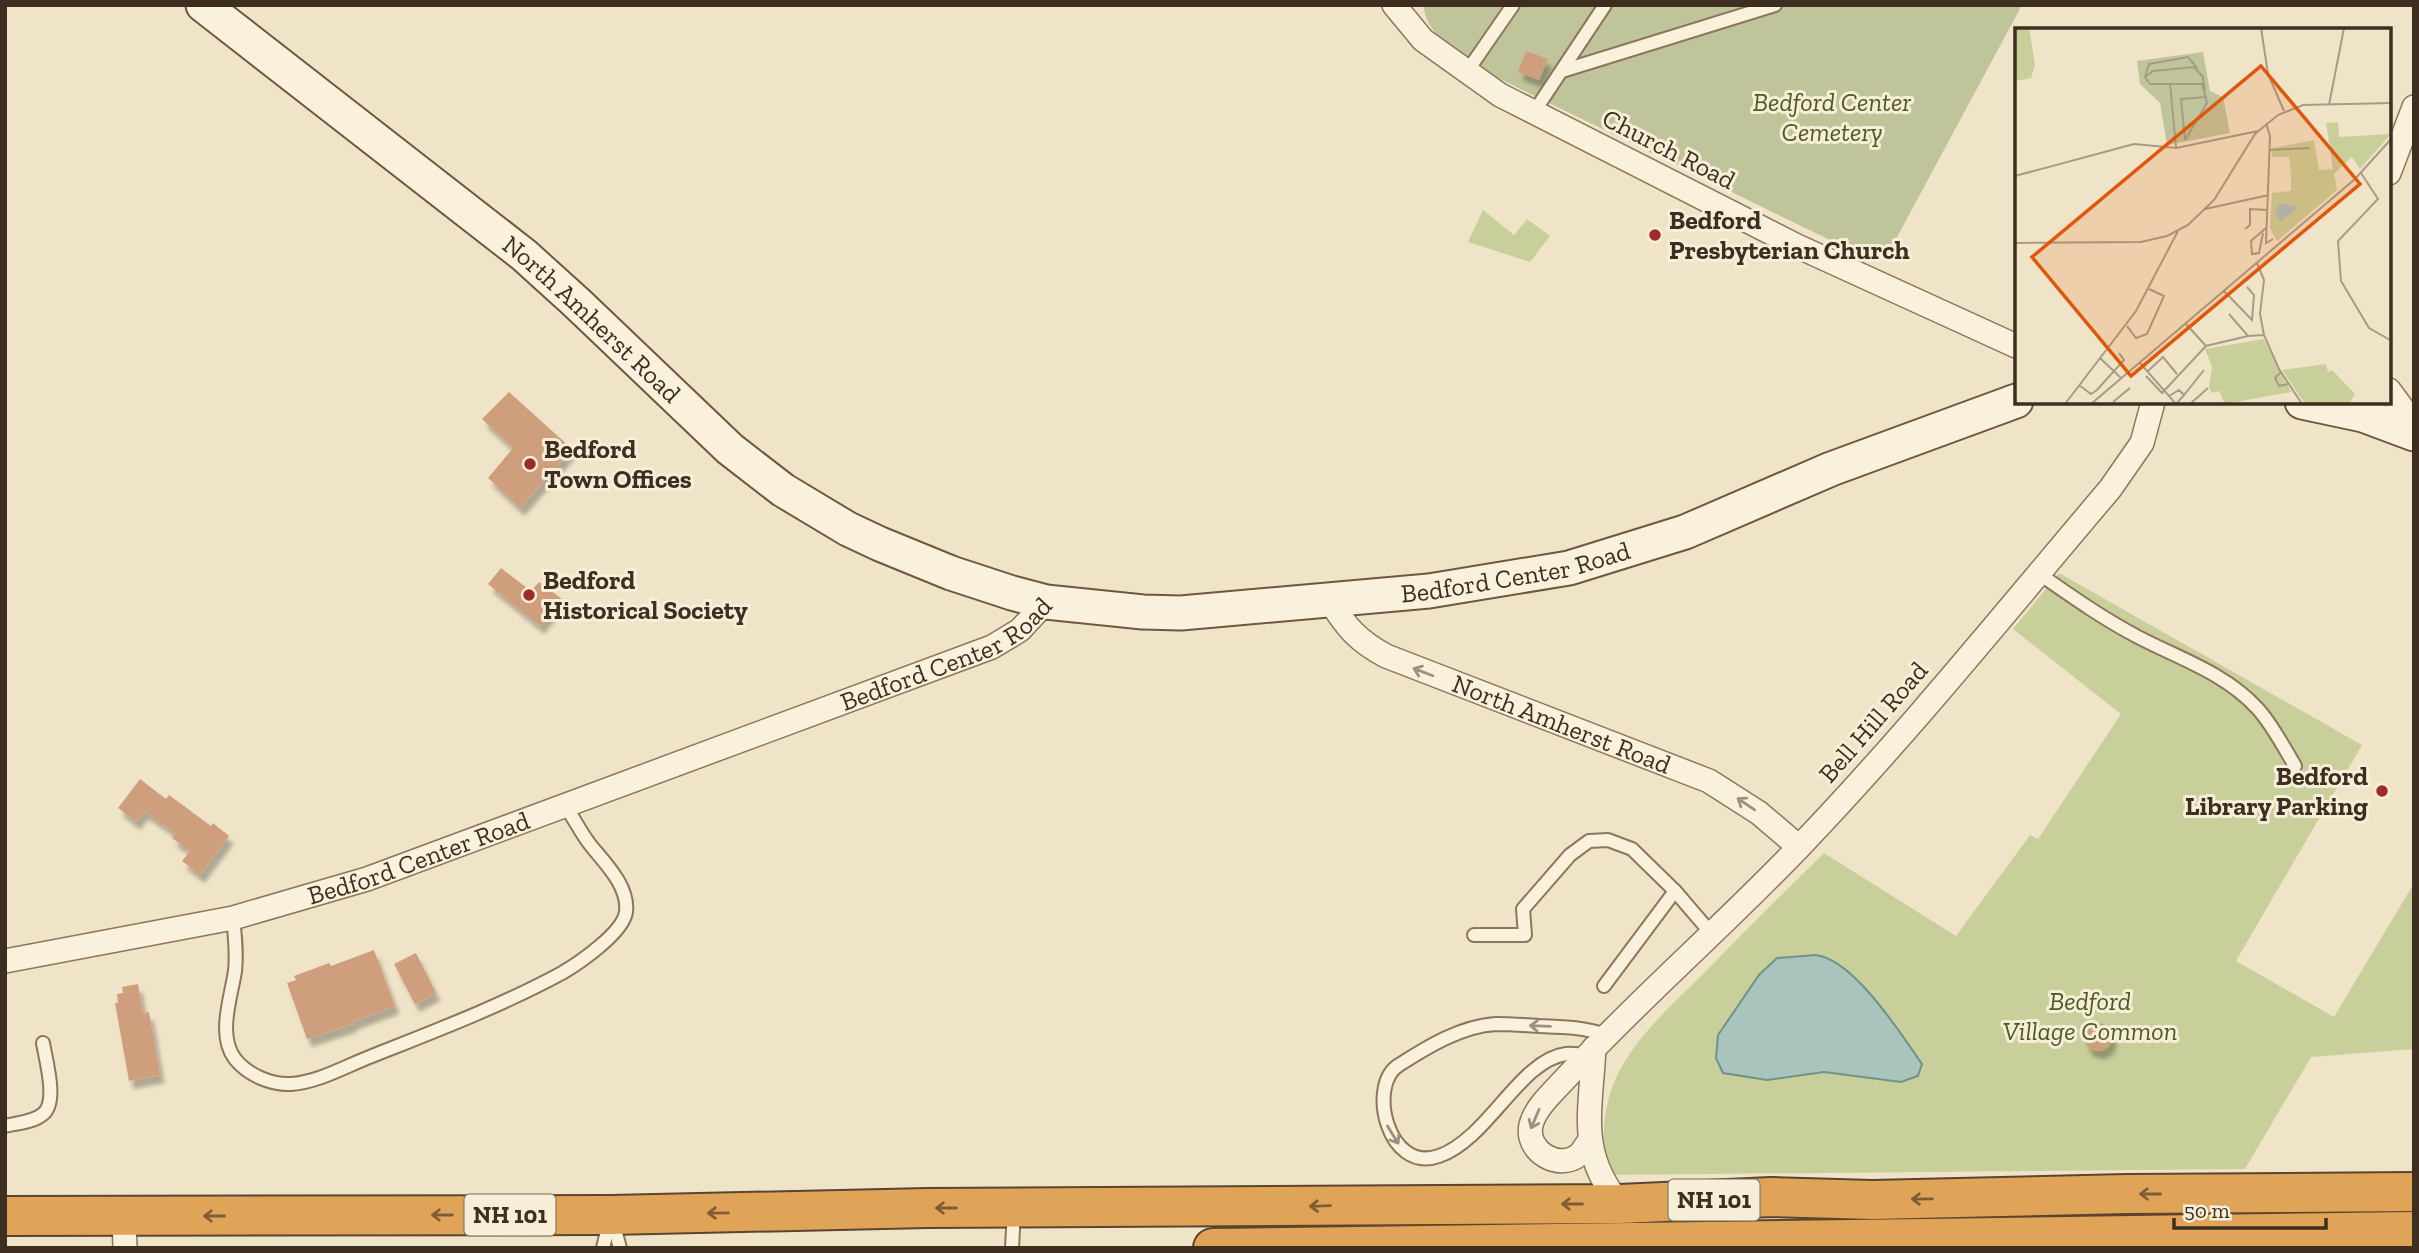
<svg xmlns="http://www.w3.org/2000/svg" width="2419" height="1253" font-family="'Zilla Slab',serif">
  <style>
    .green { fill: #c9cf9b }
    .cemetery { fill: #bfc49a }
    .water { fill: #a9c4bc; stroke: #6f938a; stroke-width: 2 }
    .building { fill: #cf9f7d; filter: url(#shadow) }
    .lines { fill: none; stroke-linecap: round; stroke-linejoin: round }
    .lane-casing { stroke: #8d765c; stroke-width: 16 }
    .street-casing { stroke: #8d765c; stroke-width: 26 }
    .secondary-casing { stroke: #6f573f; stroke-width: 37 }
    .highway-casing { stroke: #5b4430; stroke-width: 42 }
    .lane { stroke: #faf1dc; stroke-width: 12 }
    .street { stroke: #faf1dc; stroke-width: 23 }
    .secondary { stroke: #faf1dc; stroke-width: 33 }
    .highway { stroke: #e0a458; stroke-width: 38 }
    .oneway { stroke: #9c907e }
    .oneway2 { stroke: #7e5d36 }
    .poi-dot { fill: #9e2a2b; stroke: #f7eed8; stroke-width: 2.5 }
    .labels { text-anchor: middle; stroke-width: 6; stroke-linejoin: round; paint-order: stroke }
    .shield { fill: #f7eed8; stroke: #756857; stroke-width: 2 }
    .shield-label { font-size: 24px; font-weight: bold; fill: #3d2e20 }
    .park-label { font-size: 26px; font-style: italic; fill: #4d5a26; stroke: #f7eed8 }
    .street-label { font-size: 26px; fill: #3d2e20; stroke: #f7eed8 }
    .poi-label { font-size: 26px; font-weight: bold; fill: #3d2e20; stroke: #f7eed8; text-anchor: start }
    .inset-road { fill: none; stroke: #a89b85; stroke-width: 2 }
    .view { fill: #df570d; fill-opacity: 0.15; stroke: #df570d; stroke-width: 3.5 }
    .inset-edge { fill: none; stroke: #3d2e20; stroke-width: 3.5 }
  </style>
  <defs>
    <filter id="shadow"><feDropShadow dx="4.5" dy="8" stdDeviation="2" flood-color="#0004"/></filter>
  </defs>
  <rect width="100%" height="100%" fill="#f0e4c8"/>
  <!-- green -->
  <g class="green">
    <polygon points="1483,210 1514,235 1527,219 1550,236 1530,262 1468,242"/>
    <path d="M 2059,573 L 2362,745 L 2236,961 L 2334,1017 L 2414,883 L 2414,1049 L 2311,1057 L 2245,1169 L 1605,1175 C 1602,1143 1602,1106 1617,1076 C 1636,1036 1672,1005 1703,974 C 1743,933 1783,893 1824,853 L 1956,936 L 2030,835 L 2038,839 L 2121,714 L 2013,629 Z"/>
  </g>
  <!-- cemetery -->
  <path class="cemetery" d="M 1424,5 L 2022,5 L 1889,252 L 1875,262 L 1496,77 C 1473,62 1422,36 1424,5 Z"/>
  <!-- water -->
  <path class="water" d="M 1815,955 C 1853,958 1901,1034 1922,1064 L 1918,1076 L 1901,1082 L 1824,1072 L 1767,1080 L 1723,1073 L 1716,1058 L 1718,1035 L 1759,975 L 1777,958 Z"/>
  <!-- building -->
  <g class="building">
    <polygon points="1526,51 1548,59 1539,80 1518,72"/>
    <polygon points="509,392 572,449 520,508 488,478 513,448 482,419"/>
    <polygon points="501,568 531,591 539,582 562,599 540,626 488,584"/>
    <polygon points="140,779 166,799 169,795 211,826 213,823 229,836 200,875 182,861 190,851 172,838 175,833 144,811 136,822 118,808"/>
    <polygon points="374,950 395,1006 352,1022 353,1024 307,1039 287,983 296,980 294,976 329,963 331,966"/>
    <polygon points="416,953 436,993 415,1004 394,964"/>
    <polygon points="138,984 143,1014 149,1012 160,1075 129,1081 115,1003 118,1003 117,994 123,993 122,987"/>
    <circle cx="2098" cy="1037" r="14"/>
  </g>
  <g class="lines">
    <defs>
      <g id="lane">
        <polyline points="1562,71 1775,5"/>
        <polyline points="1466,73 1513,5"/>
        <polyline points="1534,112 1605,5"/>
        <path d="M 2038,573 C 2071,596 2102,618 2138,637 C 2178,658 2225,673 2257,708 C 2272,724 2283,746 2295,766"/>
        <path d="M 233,918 C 235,936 237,953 235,971 C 231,998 217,1035 235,1059 C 248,1075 271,1085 291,1084 C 319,1082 346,1066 372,1056 C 435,1031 501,1006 562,973 C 579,963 623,933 626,912 C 629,887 606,864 592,847 C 582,835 575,820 566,807"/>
        <polyline points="1474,935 1525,935 1523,909 1570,855 1589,841 1608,840 1632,849 1675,891 1711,933"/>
        <polyline points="1604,986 1675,891"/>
        <path d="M 1587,1055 C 1581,1055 1573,1053 1566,1054 C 1520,1060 1488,1139 1439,1156 C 1387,1174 1367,1084 1399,1065 C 1427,1047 1461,1026 1496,1024 C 1510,1024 1525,1025 1539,1026 C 1566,1027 1581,1027 1607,1035"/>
        <path d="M 5,1126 C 17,1123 34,1122 43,1114 C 58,1102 46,1061 43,1043"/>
        <polyline points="612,1218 620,1248"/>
        <polyline points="603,1248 610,1219"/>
        <polyline points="1012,1248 1014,1210"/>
      </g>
      <g id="street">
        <polyline points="1394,5 1423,40 1500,95 1797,246 2016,346"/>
        <polyline points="2389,173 2414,107"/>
        <polyline points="2389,390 2414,424"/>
        <path id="s1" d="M 1330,601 C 1346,627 1358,641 1386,656 L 1709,781 L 1759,813 L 1799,847"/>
        <path id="s2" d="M 5,961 L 233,918 L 367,879 L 992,647 L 1020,630 L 1046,602"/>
        <path d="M 1594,1048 C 1591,1110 1577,1153 1620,1204"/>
        <path d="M 1589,1142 C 1586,1145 1583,1151 1580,1154 C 1559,1172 1525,1151 1531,1125 C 1535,1108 1553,1092 1565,1079 C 1641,997 1725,925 1802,844 C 1910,731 2008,609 2110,489 L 2142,443 L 2153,402"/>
        <polyline points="124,1217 125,1248"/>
      </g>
      <g id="secondary">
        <path id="s3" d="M 203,5 L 524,255 L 577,303 L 730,449 L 783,490 L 848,529 L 880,544 L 951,573 L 1012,593 L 1046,602 L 1143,612 L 1181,613 L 1429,591 L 1569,568 L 1685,532 L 1831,469 L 2016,401"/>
        <polyline points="2302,402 2363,415 2414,434"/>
      </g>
      <g id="highway">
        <polyline points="5,1216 611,1215 928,1208 1620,1204 1771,1197 1872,1200 2127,1194 2414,1192"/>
        <polyline points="1213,1248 2414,1231"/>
      </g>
    </defs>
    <!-- lane casing -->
    <use href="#lane" class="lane-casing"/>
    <!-- street casing -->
    <use href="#street" class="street-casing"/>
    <!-- secondary casing -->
    <use href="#secondary" class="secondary-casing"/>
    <!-- highway casing -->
    <use href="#highway" class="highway-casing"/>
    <!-- lane -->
    <use href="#lane" class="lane"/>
    <!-- street -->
    <use href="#street" class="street"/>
    <!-- secondary -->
    <use href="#secondary" class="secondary"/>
    <!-- highway -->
    <use href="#highway" class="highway"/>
  </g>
  <!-- one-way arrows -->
  <defs><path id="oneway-shaft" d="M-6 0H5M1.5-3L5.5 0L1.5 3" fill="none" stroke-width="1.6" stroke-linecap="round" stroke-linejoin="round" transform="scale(1.75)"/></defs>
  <g class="oneway">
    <use href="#oneway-shaft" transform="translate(1423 672) rotate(-159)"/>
    <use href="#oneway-shaft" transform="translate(1746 804) rotate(-146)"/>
    <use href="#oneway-shaft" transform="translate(1540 1026) rotate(-178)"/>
    <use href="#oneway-shaft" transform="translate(1535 1119) rotate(113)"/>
    <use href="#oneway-shaft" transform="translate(1393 1135) rotate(58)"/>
  </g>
  <g class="oneway2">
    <use href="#oneway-shaft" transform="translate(2150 1194) rotate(180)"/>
    <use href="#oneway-shaft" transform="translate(1922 1199) rotate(179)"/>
    <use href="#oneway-shaft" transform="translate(1572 1204) rotate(180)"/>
    <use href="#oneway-shaft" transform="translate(1320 1206) rotate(178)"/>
    <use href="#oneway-shaft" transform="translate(946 1208) rotate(180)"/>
    <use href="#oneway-shaft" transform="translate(718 1213) rotate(179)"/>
    <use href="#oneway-shaft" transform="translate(442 1215) rotate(180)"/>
    <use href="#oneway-shaft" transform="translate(214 1216) rotate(180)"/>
  </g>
  <!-- markers -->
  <g class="poi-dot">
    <circle cx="1655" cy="235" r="7"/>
    <circle cx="530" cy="464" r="7"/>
    <circle cx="529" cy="595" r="7"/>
    <circle cx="2382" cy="791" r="7"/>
  </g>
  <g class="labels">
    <!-- shield labels -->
    <g class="shield">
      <rect x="1668.5" y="1179.5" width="91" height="41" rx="5"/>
      <rect x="464.5" y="1194.5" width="91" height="41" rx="5"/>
    </g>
    <g class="shield-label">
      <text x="1714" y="1208">NH 101</text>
      <text x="510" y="1223">NH 101</text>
    </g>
    <!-- park labels -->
    <g class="park-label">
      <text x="1832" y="111">Bedford Center<tspan x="1832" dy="30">Cemetery</tspan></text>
      <text x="2090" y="1010">Bedford<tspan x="2090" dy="30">Village Common</tspan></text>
    </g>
    <!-- street labels -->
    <g class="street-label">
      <text transform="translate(1669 149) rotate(27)" y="9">Church Road</text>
      <text dy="9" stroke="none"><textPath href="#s3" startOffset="500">North Amherst Road</textPath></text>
      <text dy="9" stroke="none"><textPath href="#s3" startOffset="1517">Bedford Center Road</textPath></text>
      <text dy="9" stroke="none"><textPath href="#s2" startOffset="994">Bedford Center Road</textPath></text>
      <text transform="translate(1873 722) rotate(-49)" y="9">Bell Hill Road</text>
      <text dy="9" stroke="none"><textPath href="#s1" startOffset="268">North Amherst Road</textPath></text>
      <text dy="9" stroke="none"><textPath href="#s2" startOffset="427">Bedford Center Road</textPath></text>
    </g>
    <!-- poi labels -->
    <g class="poi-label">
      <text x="1669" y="229">Bedford<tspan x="1669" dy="30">Presbyterian Church</tspan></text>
      <text x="544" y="458">Bedford<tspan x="544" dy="30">Town Offices</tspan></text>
      <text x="543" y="589">Bedford<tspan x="543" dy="30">Historical Society</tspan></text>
      <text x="2368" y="785" text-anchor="end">Bedford<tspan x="2368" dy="30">Library Parking</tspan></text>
    </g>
  </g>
  <!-- overview -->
  <g transform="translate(2015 28)">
    <rect width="376" height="376" fill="#f0e4c8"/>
    <path d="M 0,0 L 14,0 L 20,37 L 16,50 L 0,53 ZM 323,94 L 324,109 L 376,106 L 345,141 L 337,129 L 319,146 L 322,162 L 262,213 L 255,200 L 257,165 L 276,163 L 276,147 L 274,129 L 257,129 L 257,120 L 299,112 L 304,142 L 318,141 L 311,95 ZM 249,311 L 276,364 L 210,376 L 204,363 L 197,365 L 194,359 L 197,339 L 190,321 ZM 311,336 L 313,344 L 317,342 L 340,366 L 334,376 L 290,376 L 267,342 Z" fill="#c9cf9b"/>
    <path d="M 188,24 L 195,63 L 208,69 L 215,105 L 152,117 L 145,75 L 125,56 L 122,33 Z" fill="#bfc49a"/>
    <path d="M 265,175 L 284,179 L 265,194 L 260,182 Z" fill="#a9c4bc"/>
    <path class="inset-road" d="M 246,0 L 253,46 L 269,83M 130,49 L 134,36 L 173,29 L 182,40M 155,55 L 161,120M 314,77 L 329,0M 251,95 L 255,108 L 251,215 L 258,211M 170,112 L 192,75 L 187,56 L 135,56 L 130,49 L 138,43 L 179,39 L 188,49 L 190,63M 170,112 L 166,71 L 192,69M 255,122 L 295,120M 346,145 L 363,171 L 323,213 L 326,253 L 354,300 L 377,313M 0,148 L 119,116 L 161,120 L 243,103M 190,181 L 254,167M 230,201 L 235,197 L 235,181 L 253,182M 248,205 L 244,225 L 237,226 L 236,213 L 251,200M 0,215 L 126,214 L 152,208 L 173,197 L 199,172 L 240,106 L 263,87 L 288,77 L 377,75M 242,235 L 249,252 L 245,286 L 249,307 L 264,341 L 287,376M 209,263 L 237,292 L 239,267 L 232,259M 214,286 L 233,308 L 249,307M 171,296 L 191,318M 112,298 L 121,310 L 132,306 L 149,268 L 134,261M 85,330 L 106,350M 125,335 L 161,376 L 169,367M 133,343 L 148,329 L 162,346M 266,344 L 260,350 L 264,358 L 273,356M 131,348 L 147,365 L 191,318 L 233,308M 64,357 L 76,366 L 82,362 L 109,332 L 104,325M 154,368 L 164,362 L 169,367 L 189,342M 98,374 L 115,360M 50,376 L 121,283 L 163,203M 76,376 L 340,151 L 377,110M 175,376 L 193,360"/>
    <path class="view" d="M 246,38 L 345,156 L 116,348 L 17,229 Z"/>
    <rect width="376" height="376" class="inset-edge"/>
  </g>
  <!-- border -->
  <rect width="2419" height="1253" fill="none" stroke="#3d2e20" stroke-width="14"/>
  <!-- scale -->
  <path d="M2174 1218v10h152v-10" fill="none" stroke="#3d2e20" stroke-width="3.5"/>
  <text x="2184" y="1218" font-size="21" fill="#3d2e20" stroke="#f7eed8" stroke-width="5" paint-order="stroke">50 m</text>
</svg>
